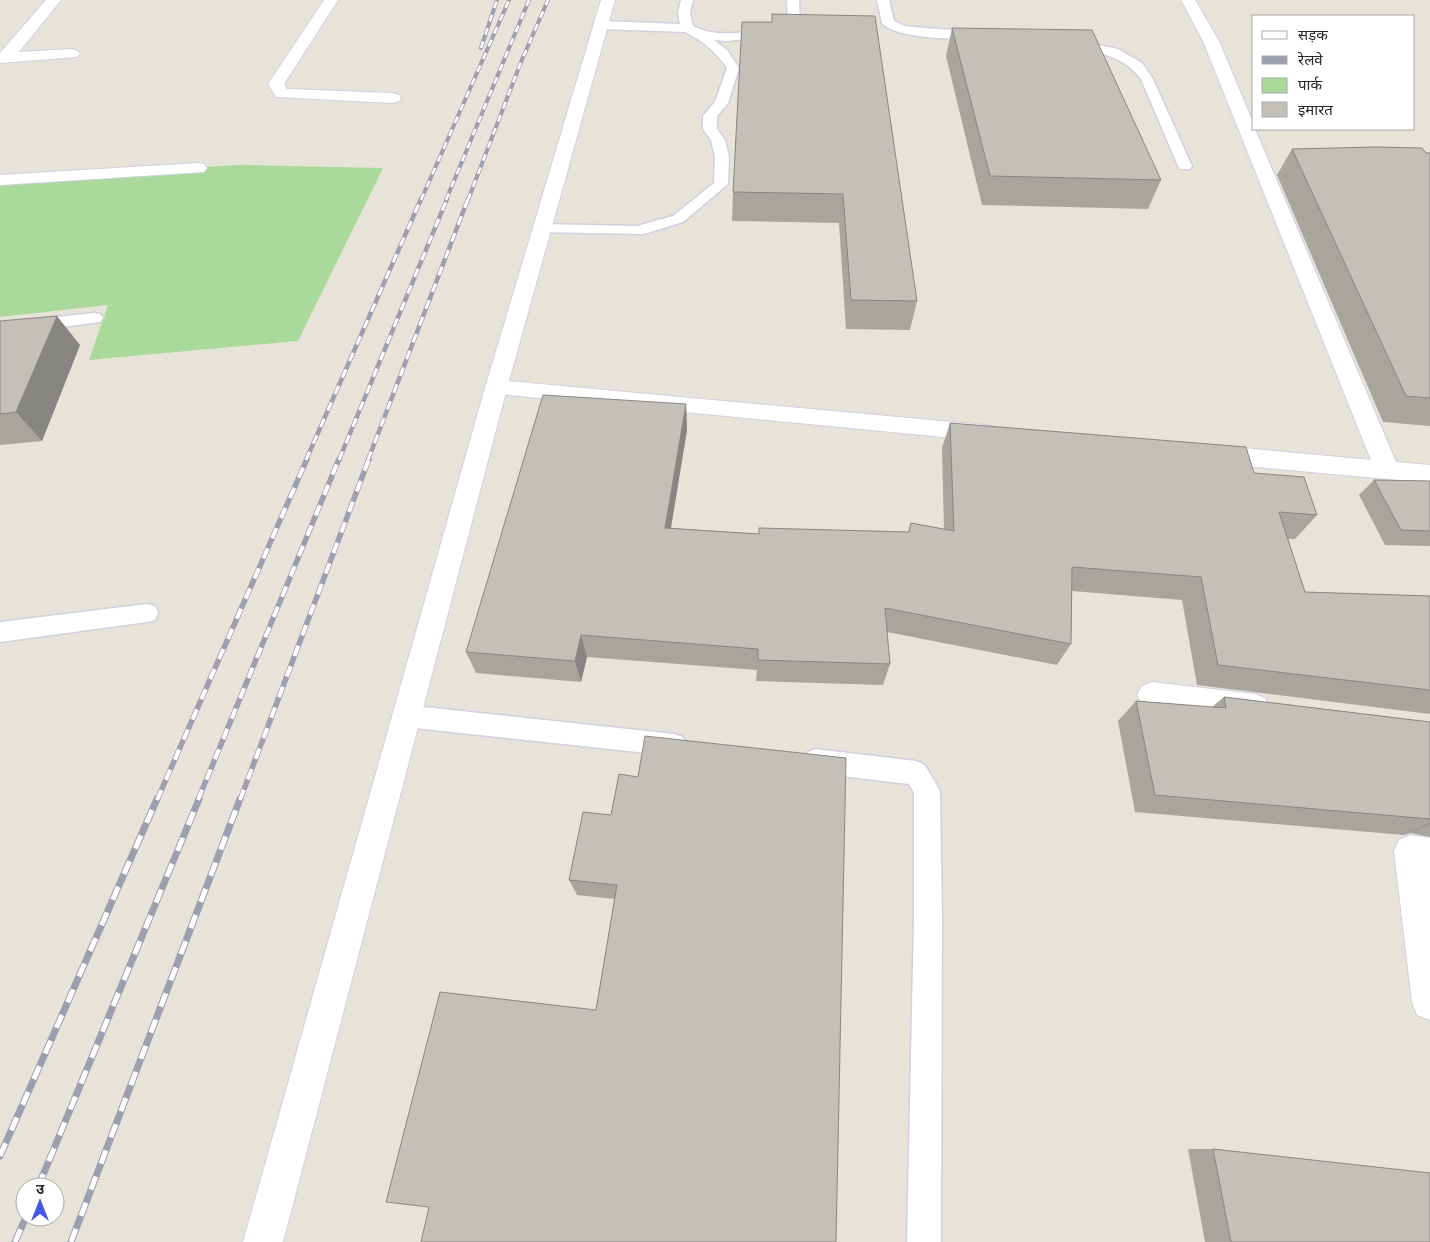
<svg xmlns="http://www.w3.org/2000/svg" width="1430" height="1242" font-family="'Archivo Narrow','Noto Sans Devanagari',sans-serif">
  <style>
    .green { fill: #aada9b }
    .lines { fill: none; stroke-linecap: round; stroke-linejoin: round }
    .service-casing { stroke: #cfd1df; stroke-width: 3 }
    .minor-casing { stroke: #cfd1df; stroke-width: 2 }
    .tertiary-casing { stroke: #cfd1df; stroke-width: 2 }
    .service { fill: #fff; fill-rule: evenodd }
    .minor { fill: #fff; fill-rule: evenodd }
    .tertiary { fill: #fff; fill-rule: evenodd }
    .rail-far3-casing { stroke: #9d9eaf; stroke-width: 4 }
    .rail-far2-casing { stroke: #9d9eaf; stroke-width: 4.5 }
    .rail-far1-casing { stroke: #9d9eaf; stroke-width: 5.5 }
    .rail-casing { stroke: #9d9eaf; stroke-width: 7 }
    .rail-far3 { stroke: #fff; stroke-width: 2.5; stroke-dasharray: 7; stroke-linecap: butt }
    .rail-far2 { stroke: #fff; stroke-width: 3; stroke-dasharray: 9; stroke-linecap: butt }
    .rail-far1 { stroke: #fff; stroke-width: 4; stroke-dasharray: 11; stroke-linecap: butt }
    .rail { stroke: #fff; stroke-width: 5; stroke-dasharray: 14; stroke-linecap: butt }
    .wall { fill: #a8a59f }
    .shaded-wall { fill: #888682 }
    .building { fill: #c3c0b9; stroke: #888682 }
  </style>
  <rect width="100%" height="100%" fill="#e8e3d9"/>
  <!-- green -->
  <polygon class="green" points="240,165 383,168 298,341 89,360 108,305 0,317 0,177"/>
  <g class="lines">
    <defs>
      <g id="service">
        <path d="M 681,0 L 693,0 L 690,13 L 693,26 C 720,40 754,30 783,27 L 788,21 L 787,0 L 799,0 L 800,22 L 791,33 L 728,41 L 714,40 L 727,50 L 739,68 L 728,103 L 717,116 L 717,129 L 725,140 L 729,157 L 728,184 L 683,222 L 644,234 L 536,232 L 534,229 L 536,226 L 542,224 L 637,226 L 673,216 L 714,183 L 715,157 L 711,140 L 703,129 L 703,116 L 715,102 L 727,68 C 716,52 702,40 685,32 L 601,29 L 595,25 L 601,21 L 680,24 L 678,13 Z"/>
        <path d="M 877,0 L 889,0 L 894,21 L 905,26 L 924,28 L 980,32 L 986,36 L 980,40 C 957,38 897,40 882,23 Z"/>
        <path d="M 1071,39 L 1118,49 L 1142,63 L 1153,79 L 1192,166 L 1190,169 L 1180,169 L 1178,166 L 1141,79 C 1123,54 1094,52 1067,46 L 1065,43 L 1067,40 Z"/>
        <polygon points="94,313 100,314 103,318 100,322 0,335 0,323"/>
        <polygon points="147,604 155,606 158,613 155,620 147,622 0,642 0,622"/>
        <polygon points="405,705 674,734 683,737 686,745 683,753 674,756 405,727 396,724 393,716 396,708"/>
        <polygon points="815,749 916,761 925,765 940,791 942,917 941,1242 907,1242 914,917 914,793 909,784 815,773 806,769 803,761 806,753"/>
      </g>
      <g id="minor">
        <polygon points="46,0 61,0 19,52 72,49 77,51 80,54 77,57 0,63 0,53"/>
        <polygon points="324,0 338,0 284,84 287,89 393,93 399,95 401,98 399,101 393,103 276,97 268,84"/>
        <polygon points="1181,0 1195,0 1219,41 1254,125 1254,129 1255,129 1396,462 1430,465 1430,483 1212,463 1204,460 1200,454 1204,448 1212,445 1371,460 1203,41"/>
        <polygon points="198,163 204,164 207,168 204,172 0,185 0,175"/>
        <polygon points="496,380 985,425 993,427 997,433 993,439 985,441 488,393 485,388 488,383"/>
        <polygon points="1152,682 1255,694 1265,698 1270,707 1265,716 1255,720 1152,708 1142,704 1137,695 1142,686"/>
        <polygon points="1410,835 1430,838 1430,1020 1417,1015 1412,1002 1394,851 1399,840"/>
      </g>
      <polygon id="tertiary" points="601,0 615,0 507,388 283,1242 243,1242 485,388"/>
    </defs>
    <!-- service casing -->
    <use href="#service" class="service-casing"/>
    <!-- minor casing -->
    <use href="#minor" class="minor-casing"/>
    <!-- tertiary casing -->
    <use href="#tertiary" class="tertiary-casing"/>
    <!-- service -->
    <use href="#service" class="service"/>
    <!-- minor -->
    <use href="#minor" class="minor"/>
    <!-- tertiary -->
    <use href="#tertiary" class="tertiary"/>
    <defs>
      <g id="rail-far3">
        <polyline points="481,48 497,0"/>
        <polyline points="421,200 509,0"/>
        <polyline points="446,200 529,0"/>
        <polyline points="468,200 521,62 548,0"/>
      </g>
      <g id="rail-far2">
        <polyline points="306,460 421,199"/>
        <polyline points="339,460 447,199"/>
        <polyline points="368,460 468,199"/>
      </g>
      <g id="rail-far1">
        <polyline points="157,800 307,459"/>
        <polyline points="198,800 339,459"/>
        <polyline points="240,800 369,459"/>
      </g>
      <g id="rail">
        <polyline points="0,1156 157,799"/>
        <polyline points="38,1187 199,799"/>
        <polyline points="15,1242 26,1217"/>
        <polyline points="71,1242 240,799"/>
      </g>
    </defs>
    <!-- rail-far3 casing -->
    <use href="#rail-far3" class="rail-far3-casing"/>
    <!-- rail-far2 casing -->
    <use href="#rail-far2" class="rail-far2-casing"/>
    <!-- rail-far1 casing -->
    <use href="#rail-far1" class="rail-far1-casing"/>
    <!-- rail casing -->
    <use href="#rail" class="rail-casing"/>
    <!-- rail-far3 -->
    <use href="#rail-far3" class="rail-far3"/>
    <!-- rail-far2 -->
    <use href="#rail-far2" class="rail-far2"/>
    <!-- rail-far1 -->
    <use href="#rail-far1" class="rail-far1"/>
    <!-- rail -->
    <use href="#rail" class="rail"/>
  </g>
  <!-- wall -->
  <g class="wall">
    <polygon points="742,22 917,301 910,330 846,329 839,223 732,221 733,192"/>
    <polygon points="952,28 1161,180 1148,209 982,205 946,56"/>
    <polygon points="1292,149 1430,153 1430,426 1383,422 1277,175"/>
    <polygon points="0,321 80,345 42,441 0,445"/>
    <polygon points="686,404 687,430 671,528 758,534 908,532 911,523 944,529 942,448 950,423 1254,473 1317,515 1295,539 1288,539 1305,592 1430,596 1430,714 1197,685 1182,600 1072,591 1071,644 1057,665 887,632 890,664 883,685 756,681 757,670 587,657 581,682 476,673 466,652"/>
    <polygon points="1374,480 1430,481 1430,546 1385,545 1359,495"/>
    <polygon points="1224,697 1430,722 1430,837 1410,833 1404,835 1135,812 1118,721 1136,701 1212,707"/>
    <polygon points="846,758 429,1207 596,1010 615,899 577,895 569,880 611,815 638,777"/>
    <polygon points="1188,1149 1213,1149 1430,1242 1205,1242"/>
  </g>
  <!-- shaded-wall -->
  <g class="shaded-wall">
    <polygon points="57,316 80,345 42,441 16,412"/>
    <polygon points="686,404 687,430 667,551 665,528"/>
    <polygon points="581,635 587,657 581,682 575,661"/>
    <polygon points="1430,823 1430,824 1404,835"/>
  </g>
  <!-- building -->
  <g class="building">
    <polygon points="772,14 875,16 917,301 851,300 843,194 733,192 742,22 772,22"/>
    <polygon points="952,28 1092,30 1161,180 990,176"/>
    <polygon points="1376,147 1422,148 1426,153 1430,153 1430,398 1406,396 1292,149"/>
    <polygon points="57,316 16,412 0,414 0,321"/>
    <polygon points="543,395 686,404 665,528 759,534 759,528 909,532 911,523 954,531 950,423 1246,447 1254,473 1304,477 1317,515 1279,512 1305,592 1430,596 1430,690 1218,665 1201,577 1072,567 1071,644 885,608 890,664 758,660 758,649 581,635 575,661 466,652"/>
    <polygon points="1374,480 1430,481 1430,531 1401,530"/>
    <polygon points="1224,697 1430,722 1430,819 1155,795 1136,701 1226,708"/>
    <polygon points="645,736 846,758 836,1242 421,1242 429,1207 386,1202 440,992 596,1010 617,885 569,880 583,812 611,815 619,774 638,777"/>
    <polygon points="1213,1149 1430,1173 1430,1242 1231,1242"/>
  </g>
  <!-- legend -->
  <rect x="1252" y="15" width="162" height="115" fill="#ffffff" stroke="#a9a9a9"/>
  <rect x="1262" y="31" width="25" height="8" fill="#ffffff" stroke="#a9a9a9"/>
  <text x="1298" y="40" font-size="15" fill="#272727">सड़क</text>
  <rect x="1262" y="56" width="25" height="8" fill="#9d9eaf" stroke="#a9a9a9"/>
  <text x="1298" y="65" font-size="15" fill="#272727">रेलवे</text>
  <rect x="1262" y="78" width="25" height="15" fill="#aada9b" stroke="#a9a9a9"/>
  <text x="1298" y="90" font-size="15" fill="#272727">पार्क</text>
  <rect x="1262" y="102" width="25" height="15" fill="#c3c0b9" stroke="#a9a9a9"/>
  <text x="1298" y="115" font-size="15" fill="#272727">इमारत</text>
  <!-- north arrow -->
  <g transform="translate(40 1202)"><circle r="24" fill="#ffffff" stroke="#a9a9a9"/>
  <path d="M0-4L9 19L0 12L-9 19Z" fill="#4856e7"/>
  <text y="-8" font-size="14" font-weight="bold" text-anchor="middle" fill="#272727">उ</text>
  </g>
</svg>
